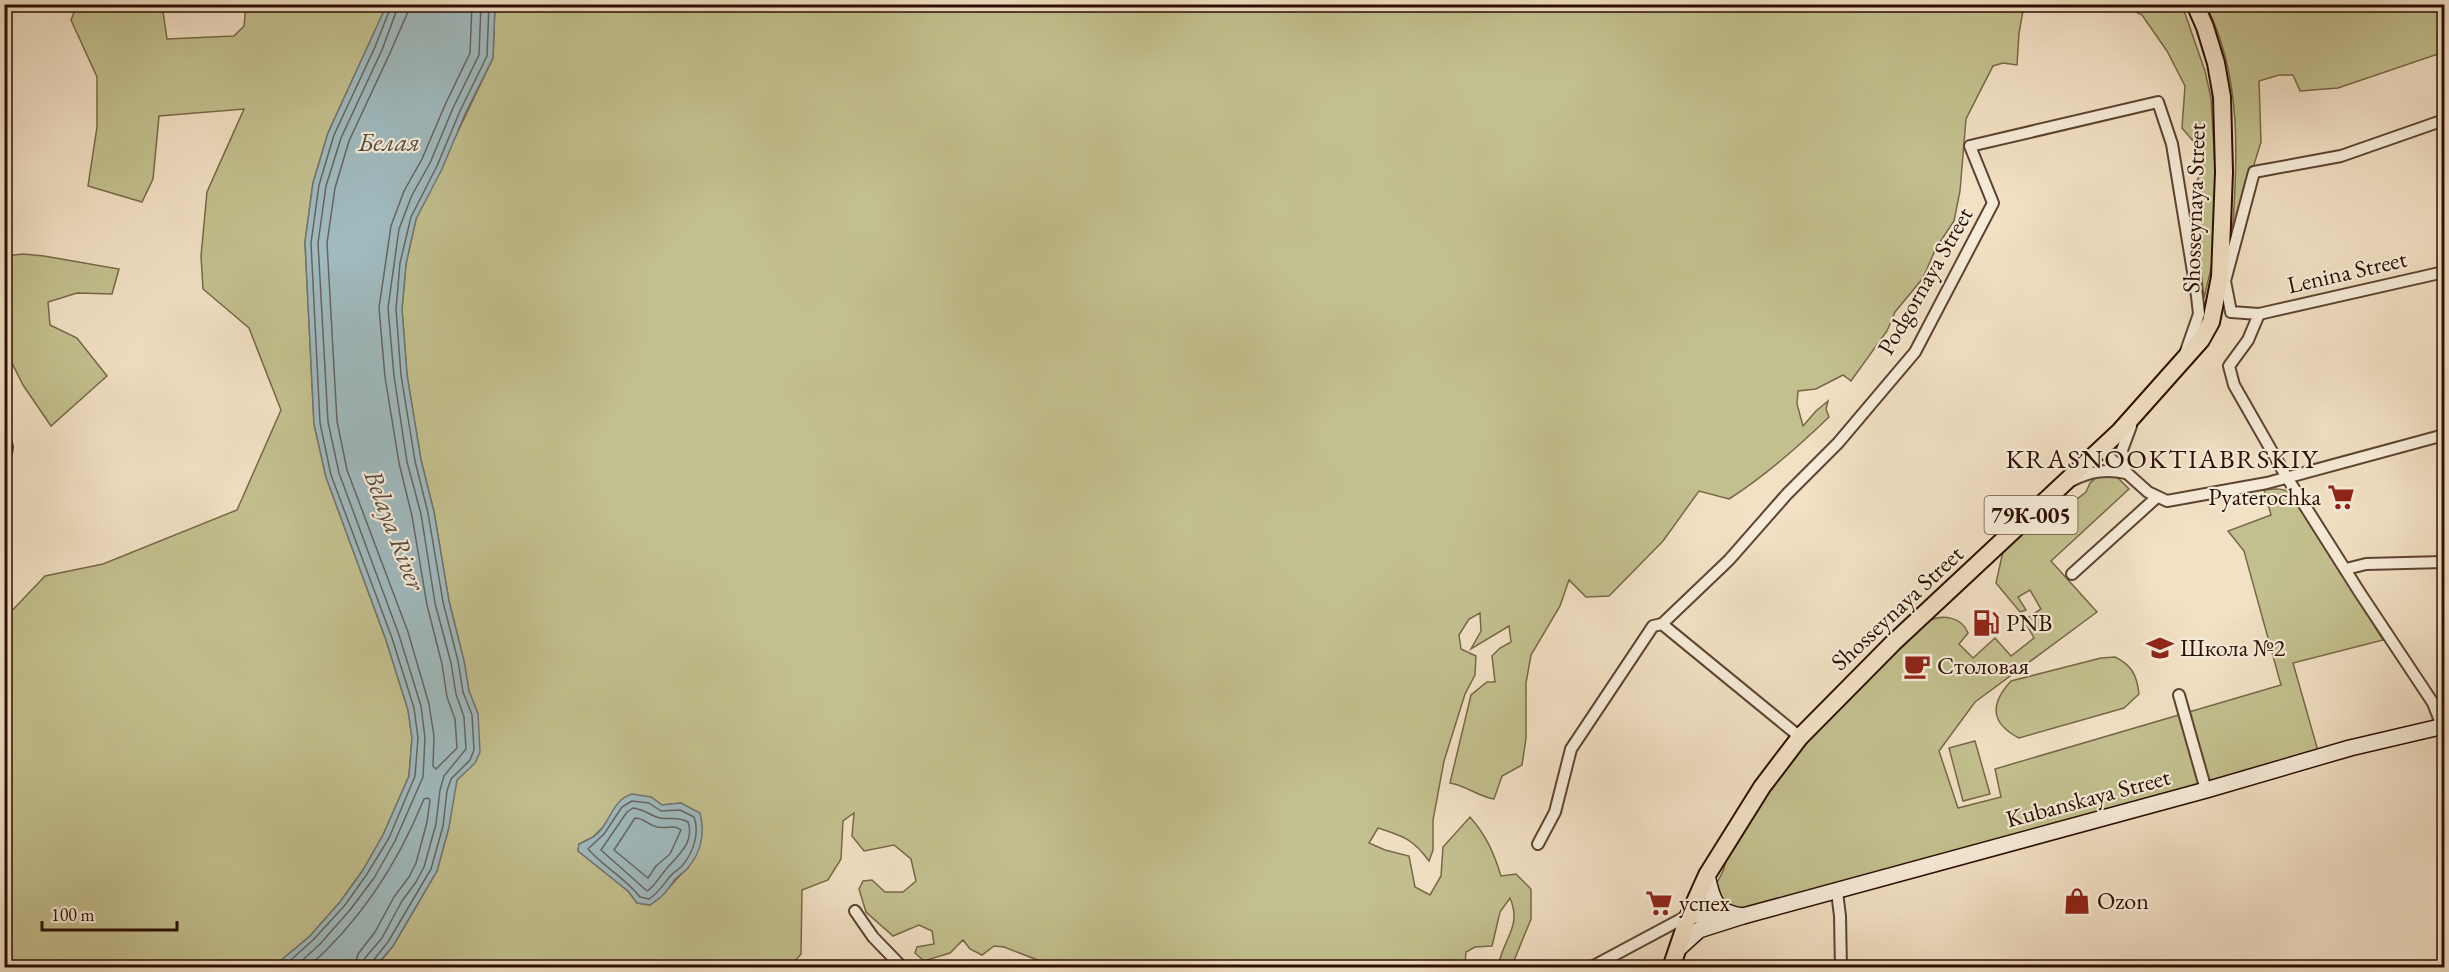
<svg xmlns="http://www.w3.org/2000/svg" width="2449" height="972" font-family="'EB Garamond',serif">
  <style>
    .green { fill: #c3c08f; stroke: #786748; stroke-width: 1.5; fill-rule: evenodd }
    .water { fill: #a0bbc0; stroke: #727673; stroke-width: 1.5 }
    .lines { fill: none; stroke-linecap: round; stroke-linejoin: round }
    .shore { stroke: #666460; stroke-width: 1.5 }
    .street-casing { stroke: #5e4331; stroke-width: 14 }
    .secondary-casing { stroke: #2c0e00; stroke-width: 18 }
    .primary-casing { stroke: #2c0e00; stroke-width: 20 }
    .street { stroke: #f7ecd9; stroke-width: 10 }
    .secondary { stroke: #f7ecd9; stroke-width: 15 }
    .primary { stroke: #f2e1c5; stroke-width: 16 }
    .labels { text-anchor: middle; stroke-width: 4.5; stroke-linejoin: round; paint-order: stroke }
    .shield { fill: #f7ecd9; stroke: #695141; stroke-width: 1.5 }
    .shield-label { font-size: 22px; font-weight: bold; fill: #2c0e00 }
    .street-label { font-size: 24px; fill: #2c0e00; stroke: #f7ecd9 }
    .poi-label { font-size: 24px; fill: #2c0e00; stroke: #f7ecd9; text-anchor: start }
    .water-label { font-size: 26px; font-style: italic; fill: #554b43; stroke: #f7ecd9 }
    .quarter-label { font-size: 27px; letter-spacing: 1.5px; fill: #2c0e00; stroke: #f7ecd9 }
  </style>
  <rect width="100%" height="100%" fill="#f2e1c5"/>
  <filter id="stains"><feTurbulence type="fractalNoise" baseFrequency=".00333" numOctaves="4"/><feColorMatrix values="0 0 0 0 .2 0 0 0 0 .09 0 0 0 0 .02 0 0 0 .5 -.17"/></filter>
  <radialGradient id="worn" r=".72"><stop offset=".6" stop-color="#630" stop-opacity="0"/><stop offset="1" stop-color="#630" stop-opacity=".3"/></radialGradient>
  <!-- green -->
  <g class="green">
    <polygon points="77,5 162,5 167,39 234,36 244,26 246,5 387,5 328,133 313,183 305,242 314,424 326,477 386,640 408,710 412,738 409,776 383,835 363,870 340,902 310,936 273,967 5,967 4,619 45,576 103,564 237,510 281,410 249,328 203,289 201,256 207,192 244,109 159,116 153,179 142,202 88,186 97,127 97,77 71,20"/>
    <path d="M 495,5 L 2024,5 L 2019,33 L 2017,65 L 2003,63 L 1993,66 L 1966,119 L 1960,191 L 1954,221 L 1936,248 L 1923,278 L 1895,312 L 1887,331 L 1851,381 L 1843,375 L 1816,389 L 1798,391 L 1797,404 L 1803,426 L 1816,411 L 1828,401 L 1826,409 L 1829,417 C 1798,447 1765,476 1729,499 L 1699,491 L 1663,541 L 1609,596 L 1586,597 L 1569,580 L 1560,606 L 1531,655 L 1526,683 L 1526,738 L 1522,765 L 1502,776 L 1494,799 C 1477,796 1467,786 1450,783 L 1471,695 L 1487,682 L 1495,682 L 1492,656 L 1500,648 L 1511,642 L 1509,626 L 1471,649 L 1481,631 L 1480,613 L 1469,619 L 1459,635 L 1461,649 L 1476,656 L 1475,675 L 1465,694 L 1444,761 L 1433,820 L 1433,850 L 1429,861 C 1413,839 1403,836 1378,828 L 1369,843 L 1385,850 L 1409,856 L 1415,887 L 1430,895 L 1441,876 L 1443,847 L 1470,817 C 1486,835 1494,853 1501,876 L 1516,874 L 1531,889 L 1531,919 L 1513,963 L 1499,963 C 1504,938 1522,926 1510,898 L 1500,912 L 1492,946 L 1475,947 L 1466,952 L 1465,964 L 1469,967 L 1058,968 L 1004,947 L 994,946 L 982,955 L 970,949 L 963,940 L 950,953 L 924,961 L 915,953 L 917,947 L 934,944 L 932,931 L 919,925 L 893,936 L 866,912 L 859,889 L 863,881 L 872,880 L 885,892 L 903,892 L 916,881 L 911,859 L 894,845 L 864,851 L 852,836 L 854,813 L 843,821 L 841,859 L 828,880 L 802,890 L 801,954 L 790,967 L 375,968 L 393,946 L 437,871 L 449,827 L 453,792 L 457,780 L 466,771 L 478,714 L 469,691 L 464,661 L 449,601 L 434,512 L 421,460 L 407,375 L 402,309 L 406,264 L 416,219 L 493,58 ZM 651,797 L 662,805 L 681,803 L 688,868 C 673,881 666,894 650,905 L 637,903 L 628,891 L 578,851 L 579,844 L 593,837 L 600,830 Z"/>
    <polygon points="2112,5 2182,5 2205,71 2211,98 2217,199 2214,256 2204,298 2192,190 2203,169 2200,149 2182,128 2185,86 2167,51 2142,15 2124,6"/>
    <path d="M 2206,5 L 2444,5 L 2444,52 L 2338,88 L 2300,91 L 2293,75 L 2279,75 L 2259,81 L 2261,142 L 2232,236 C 2238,159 2242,75 2206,5 Z"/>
    <polygon points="23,254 44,256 119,269 112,294 77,293 48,302 50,325 77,338 107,376 51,426 23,385 5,349 5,256"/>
    <path d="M 2106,475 L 2118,478 L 2129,489 L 2051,561 L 2097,612 L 1975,702 L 1939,751 L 1958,808 L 2001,797 L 1995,769 L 2281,685 L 2244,551 L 2228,531 L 2271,515 L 2264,490 C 2276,488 2284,488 2294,495 L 2383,640 L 2293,663 L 2318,751 L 1743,911 L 1729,909 L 1714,888 C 1717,882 1722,875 1724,868 C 1726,862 1726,856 1729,850 C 1776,761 1855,689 1928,621 C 1943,614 1962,617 1968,633 L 1959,644 L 1973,658 L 1995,638 L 2011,656 L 2034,638 L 2024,620 L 2041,609 L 2030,590 L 2018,597 L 2026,610 L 2020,612 L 1996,583 L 2004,547 L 2038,515 L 2064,509 L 2086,492 L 2090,483 L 2097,477 Z"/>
    <path d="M 2115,657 C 2132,665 2137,676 2139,694 L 2124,708 L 2019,738 C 1990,723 1990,704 2011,681 L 2101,658 Z"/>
    <polygon points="1975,741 1990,794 1963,801 1949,748"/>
  </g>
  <!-- water -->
  <g class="water">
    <polygon points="387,4 495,5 493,58 465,114 442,169 416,219 406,264 402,309 407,375 421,460 434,512 449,601 464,661 469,691 478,714 480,752 475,763 457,780 449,827 437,871 393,946 375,967 273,967 310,936 340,902 363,870 383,835 409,776 412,738 408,710 386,640 326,477 314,424 305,242 313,183 328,133"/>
    <path d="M 632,794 L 651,797 L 662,805 L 681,803 L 700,813 C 705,833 701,853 687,869 C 682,874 676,877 673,882 C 664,895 663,896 650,905 L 637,903 L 628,891 L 578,851 L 579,844 C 583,842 589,840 593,837 C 610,826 611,800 632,794 Z"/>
  </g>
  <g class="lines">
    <!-- shore -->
    <g class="shore">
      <polyline points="408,4 407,14 390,53 349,141 335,188 327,243 337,421 347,470 408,632 429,704 434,736 433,766 436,769 457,748 455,719 447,697 442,664 427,605 412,516 399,463 385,377 379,308 391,226 404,191 422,159 445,105 470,53 472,4"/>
      <path d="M 632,801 L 649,803 L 661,811 L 680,810 L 694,817 C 700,833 693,853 682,866 C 678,870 672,873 668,879 C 661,888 658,893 649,899 L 640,897 C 625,878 604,867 588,849 L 604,834 L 622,807 Z"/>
      <path d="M 633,808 C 647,810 650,816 660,818 C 671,820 677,816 688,822 C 696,844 674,858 663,873 C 657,880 655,886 647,891 L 601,850 L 627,812 Z"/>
      <path d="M 635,818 C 644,818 648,825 657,827 C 666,829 674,824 681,830 L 670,854 L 656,866 L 648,878 L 614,850 Z"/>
      <polyline points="282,968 314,939 345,905 367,874 389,838 415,776 418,738 414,708 392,638 331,475 320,423 311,243 319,185 334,135 375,47 392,4"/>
      <polyline points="294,968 320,944 350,910 374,878 395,841 423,777 425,738 421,706 399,635 339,473 328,422 318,243 326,186 341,138 382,50 399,4"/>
      <path d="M 307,968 C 360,922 398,863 424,799 L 428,798 L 430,800 L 427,822 L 416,863 L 409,877 L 394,897 L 375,932 L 358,954 L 354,968"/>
      <polyline points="363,968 365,958 382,938 402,901 416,882 424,867 436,824 440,790 444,776 466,749 464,717 456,694 451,663 435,603 421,514 407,462 394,376 388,308 399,229 412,195 430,163 453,108 479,55 481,4"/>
      <polyline points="371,968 372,962 388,942 431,869 443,826 447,791 451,779 470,760 474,750 472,715 463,692 458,661 443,602 428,513 415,461 401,375 396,309 400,263 411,217 437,166 460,111 487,56 489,4"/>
    </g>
    <defs>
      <g id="street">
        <polyline points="2259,314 2444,272"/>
        <polyline points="4,437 7,447 4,464"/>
        <polyline points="2100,449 2148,492 2167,501 2267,483 2444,435"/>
        <path d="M 2073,480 C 2091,471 2106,469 2126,473 L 2122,450 L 2131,426"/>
        <polyline points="2346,569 2366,564 2444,562"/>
        <polyline points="2072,574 2157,497"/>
        <polyline points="1662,624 1800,737"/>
        <polyline points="2179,695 2206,790"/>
        <polyline points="2442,726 2433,703 2360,593 2286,476 2234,385 2229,366 2248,340 2259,314 2231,312 2225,281 2254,172 2341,156 2444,120"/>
        <polyline points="1538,844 1555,812 1571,749 1653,626 1662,624 1729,560 1787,494 1838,443 1915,352 1993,203 1970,146 2158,102 2172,144 2197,296 2199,314 2185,354"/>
        <polyline points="1837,892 1840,916 1841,968"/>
        <polyline points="855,911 873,937 903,968"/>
        <polyline points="1590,968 1689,915"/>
      </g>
      <g id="secondary">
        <path d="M 1707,875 C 1712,899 1715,913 1743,916"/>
        <polyline points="1689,915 1728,916"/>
        <polyline points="1677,950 1699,930 1743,916 2206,790 2350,748 2444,726"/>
      </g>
      <polyline id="primary" points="1671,968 1689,915 1707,875 1762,787 1800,737 1893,643 2120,431 2201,340 2211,322 2220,277 2224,172 2222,97 2216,63 2205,27 2195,4"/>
    </defs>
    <!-- street casing -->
    <use href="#street" class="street-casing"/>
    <!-- secondary casing -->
    <use href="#secondary" class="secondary-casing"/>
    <!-- primary casing -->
    <use href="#primary" class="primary-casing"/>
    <!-- street -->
    <use href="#street" class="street"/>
    <!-- secondary -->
    <use href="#secondary" class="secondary"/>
    <!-- primary -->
    <use href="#primary" class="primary"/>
  </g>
  <!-- icons -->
  <defs>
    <symbol id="supermarket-bare" viewBox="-9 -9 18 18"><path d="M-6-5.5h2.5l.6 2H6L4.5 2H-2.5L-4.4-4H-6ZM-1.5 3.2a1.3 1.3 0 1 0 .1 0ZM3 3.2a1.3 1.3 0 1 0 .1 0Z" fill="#8f2418" stroke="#f7ecd9" stroke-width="2.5" paint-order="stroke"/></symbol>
    <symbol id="fuel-bare" viewBox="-9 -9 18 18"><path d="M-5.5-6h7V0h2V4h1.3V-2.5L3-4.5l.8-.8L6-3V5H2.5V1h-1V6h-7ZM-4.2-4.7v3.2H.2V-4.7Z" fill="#8f2418" stroke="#f7ecd9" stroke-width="2.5" paint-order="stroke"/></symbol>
    <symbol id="school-bare" viewBox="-9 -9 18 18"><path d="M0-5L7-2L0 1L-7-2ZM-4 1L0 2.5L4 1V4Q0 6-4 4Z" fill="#8f2418" stroke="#f7ecd9" stroke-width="2.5" paint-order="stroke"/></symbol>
    <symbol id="cafe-bare" viewBox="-9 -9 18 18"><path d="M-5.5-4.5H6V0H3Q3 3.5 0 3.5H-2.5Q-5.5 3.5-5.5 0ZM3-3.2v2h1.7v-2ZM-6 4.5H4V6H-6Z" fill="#8f2418" stroke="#f7ecd9" stroke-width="2.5" paint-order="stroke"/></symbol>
    <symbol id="shop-bare" viewBox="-9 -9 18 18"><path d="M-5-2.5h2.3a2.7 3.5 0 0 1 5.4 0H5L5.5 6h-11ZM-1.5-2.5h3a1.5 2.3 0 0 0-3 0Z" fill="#8f2418" stroke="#f7ecd9" stroke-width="2.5" paint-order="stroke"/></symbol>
  </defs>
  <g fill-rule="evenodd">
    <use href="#supermarket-bare" x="2322" y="478" width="38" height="38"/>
    <use href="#fuel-bare" x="1967" y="604" width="38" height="38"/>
    <use href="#school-bare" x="2141" y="629" width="38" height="38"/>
    <use href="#cafe-bare" x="1898" y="647" width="38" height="38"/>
    <use href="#shop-bare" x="2058" y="882" width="38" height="38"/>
    <use href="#supermarket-bare" x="1640" y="884" width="38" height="38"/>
  </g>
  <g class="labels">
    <!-- shield labels -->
    <rect class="shield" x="1984.5" y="496" width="93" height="38" rx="4.5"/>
    <g class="shield-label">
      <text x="2031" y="523">79К-005</text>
    </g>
    <!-- street labels -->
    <g class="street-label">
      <text transform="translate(2194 208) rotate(-88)" y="8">Shosseynaya Street</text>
      <text transform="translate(2347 272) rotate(-13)" y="8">Lenina Street</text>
      <text transform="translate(1925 281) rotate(-60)" y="8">Podgornaya Street</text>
      <text transform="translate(1897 608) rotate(-43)" y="8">Shosseynaya Street</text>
      <text transform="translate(2088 798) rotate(-15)" y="8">Kubanskaya Street</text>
    </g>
    <!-- poi labels -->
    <g class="poi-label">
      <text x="2321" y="505" text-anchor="end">Pyaterochka</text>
      <text x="2006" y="631">PNB</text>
      <text x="2180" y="656">Школа №2</text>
      <text x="1937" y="674">Столовая</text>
      <text x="2097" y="909">Ozon</text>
      <text x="1679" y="911">успех</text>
    </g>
    <!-- water labels -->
    <g class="water-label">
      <text x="389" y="151">Белая</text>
      <text transform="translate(395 530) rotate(69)" y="9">Belaya River</text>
    </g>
    <!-- quarter labels -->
    <g class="quarter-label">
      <text x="2162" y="468">KRASNOOKTIABRSKIY</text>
    </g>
  </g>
  <!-- margin -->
  <rect width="2449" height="972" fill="none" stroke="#f2e1c5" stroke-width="24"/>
  <rect x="6" y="6" width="2437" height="960" fill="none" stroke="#2c0e00" stroke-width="3"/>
  <rect x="12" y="12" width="2425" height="948" fill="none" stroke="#2c0e00" stroke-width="1.5"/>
  <!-- scale -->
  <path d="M42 921v9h135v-9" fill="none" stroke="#2c0e00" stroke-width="3"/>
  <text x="51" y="921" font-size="18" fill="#2c0e00" stroke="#f7ecd9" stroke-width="4.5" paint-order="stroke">100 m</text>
  <rect width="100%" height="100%" filter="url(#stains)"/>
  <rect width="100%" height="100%" fill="url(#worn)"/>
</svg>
